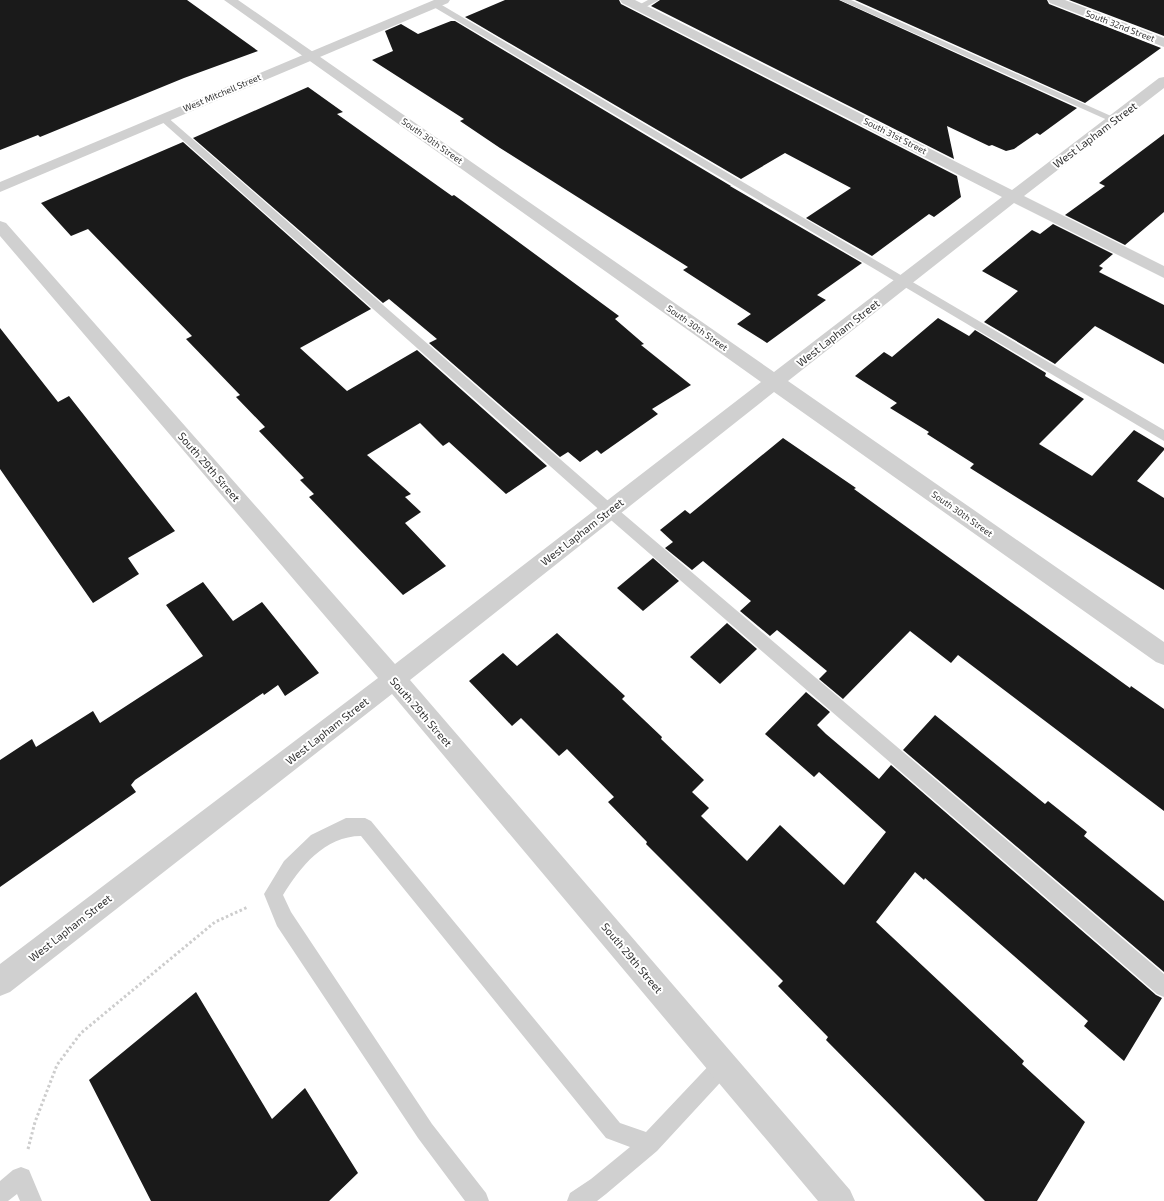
<svg xmlns="http://www.w3.org/2000/svg" width="1164" height="1201" font-family="'Exo 2',sans-serif">
  <style>
    .building { fill: #1a1a1a }
    .lines { fill: none; stroke-linecap: round; stroke-linejoin: round }
    .path { stroke: #cdcdcd; stroke-width: 3; stroke-dasharray: 2.5 2.5; stroke-linecap: butt }
    .service { fill: #d0d0d0; fill-rule: evenodd }
    .minor { fill: #d0d0d0; fill-rule: evenodd }
    .tertiary { fill: #d0d0d0; fill-rule: evenodd }
    .labels { text-anchor: middle; stroke-width: 4; stroke-linejoin: round; paint-order: stroke }
    .far-street-label { font-size: 9px; fill: #333; stroke: #fff }
    .street-label { font-size: 11px; fill: #333; stroke: #fff }
  </style>
  <rect width="100%" height="100%" fill="#fff"/>
  <!-- building -->
  <g class="building">
    <polygon points="0,0 187,0 258,51 184,78 40,137 38,135 0,150"/>
    <polygon points="505,0 619,0 621,4 957,176 961,197 934,217 929,214 872,256 806,218 851,188 785,153 741,179 465,17"/>
    <polygon points="660,0 839,0 1077,108 1040,135 1037,133 1014,149 1006,151 992,145 989,146 947,126 954,159 651,6"/>
    <polygon points="855,0 1047,0 1049,4 1161,48 1085,103"/>
    <polygon points="1069,0 1164,0 1164,36"/>
    <polygon points="451,21 455,21 731,186 730,186 862,263 817,295 826,300 767,343 737,324 751,314 683,270 688,267 500,148 460,121 464,119 372,60 393,51 385,31 401,24 418,34"/>
    <polygon points="308,87 343,112 337,114 452,196 454,195 490,221 619,316 615,319 644,344 641,345 691,385 652,409 658,414 601,454 597,450 580,462 568,452 560,457 429,343 437,339 389,299 383,303 193,138"/>
    <polygon points="1164,134 1164,212 1125,245 1065,215 1105,186 1099,183"/>
    <polygon points="183,142 371,309 300,348 347,391 417,350 547,466 506,494 449,442 443,446 420,423 367,455 411,494 405,497 421,512 405,523 446,566 403,595 309,497 314,494 300,480 304,478 259,431 265,427 236,397 240,395 186,339 192,336 88,229 71,236 41,203"/>
    <polygon points="1053,224 1113,254 1099,266 1103,268 1099,272 1164,305 1164,364 1095,326 1055,364 984,322 1018,291 982,271 1032,230 1040,234"/>
    <polygon points="938,318 969,336 975,330 1046,373 1045,376 1084,399 1039,444 1092,476 1134,430 1164,448 1164,450 1137,481 1164,498 1164,590 970,468 974,464 927,434 929,432 890,408 897,403 855,376 884,352 892,357"/>
    <polygon points="0,328 58,402 69,396 175,531 128,558 139,574 93,603 0,469"/>
    <polygon points="783,438 856,488 854,489 1130,688 1131,686 1164,709 1164,811 958,655 951,663 910,631 843,699 819,679 827,671 777,630 770,636 740,611 751,601 703,561 692,570 665,548 673,542 660,530 685,510 690,514"/>
    <polygon points="653,558 679,581 643,611 617,588"/>
    <polygon points="203,582 233,621 262,602 319,673 285,696 278,685 264,695 263,693 135,780 131,785 136,792 0,887 0,760 32,739 36,747 93,711 100,723 203,656 166,605"/>
    <polygon points="727,623 757,649 720,684 690,657"/>
    <polygon points="557,633 625,696 622,699 662,737 661,739 704,780 692,792 709,808 701,816 747,861 780,825 844,885 886,832 819,772 814,777 765,734 806,692 830,712 817,725 826,734 879,779 891,765 1156,995 1162,998 1124,1061 1084,1026 1088,1021 925,878 924,880 915,872 876,922 1024,1061 1022,1064 1085,1122 1037,1201 985,1201 826,1040 828,1037 778,986 783,981 646,844 647,842 608,802 614,797 567,749 559,756 521,718 512,726 469,681 503,653 517,666"/>
    <polygon points="935,715 1045,804 1048,801 1087,832 1084,836 1164,901 1164,972 903,750"/>
    <polygon points="196,992 272,1119 305,1088 358,1173 329,1201 151,1201 89,1080"/>
  </g>
  <g class="lines">
    <!-- path -->
    <polyline class="path" points="28,1149 35,1122 57,1065 81,1033 215,922 248,907"/>
    <!-- service -->
    <g class="service">
      <polygon points="648,0 659,0 642,9 636,9 635,7"/>
      <polygon points="840,0 851,0 1120,120 1115,123 1112,122"/>
      <polygon points="435,1 1164,430 1164,441 432,6 432,2"/>
      <polygon points="163,115 166,116 614,506 1164,974 1164,997 1157,994 604,514 160,120 158,118"/>
      <path d="M 346,818 L 365,818 L 371,821 L 620,1123 L 646,1132 L 716,1058 L 723,1055 L 730,1058 L 733,1065 L 730,1072 L 657,1151 L 606,1194 L 597,1201 L 567,1201 L 570,1193 L 591,1179 L 630,1147 L 606,1138 L 361,836 C 325,836 300,867 283,895 L 291,912 L 432,1124 L 486,1193 L 489,1201 L 465,1201 L 418,1138 L 277,926 L 264,894 L 284,861 L 311,835 Z"/>
      <polygon points="21,1167 29,1170 42,1201 20,1201 17,1194 8,1201 0,1201 0,1181 13,1170"/>
    </g>
    <!-- minor -->
    <g class="minor">
      <polygon points="224,0 238,0 774,372 1002,197 622,3 620,0 635,0 1012,190 1159,78 1164,77 1164,88 1024,196 1164,266 1164,278 1014,203 788,381 1164,642 1164,665 1156,662 774,392 410,680 850,1190 855,1201 818,1201 392,694 10,992 0,996 0,964 378,678 0,236 0,221 6,223 395,664 761,382"/>
      <polygon points="1048,0 1065,0 1164,38 1164,47 1050,3"/>
    </g>
    <!-- tertiary -->
    <polygon class="tertiary" points="434,0 450,0 448,3 0,192 0,182"/>
  </g>
  <g class="labels">
    <!-- far-street labels -->
    <g class="far-street-label">
      <text transform="translate(1120 26) rotate(21)" y="3">South 32nd Street</text>
      <text transform="translate(222 93) rotate(-23)" y="3">West Mitchell Street</text>
      <text transform="translate(895 136) rotate(27)" y="3">South 31st Street</text>
      <text transform="translate(432 141) rotate(35)" y="3">South 30th Street</text>
      <text transform="translate(697 328) rotate(35)" y="3">South 30th Street</text>
      <text transform="translate(962 514) rotate(35)" y="3">South 30th Street</text>
    </g>
    <!-- street labels -->
    <g class="street-label">
      <text transform="translate(1095 135) rotate(-37)" y="4">West Lapham Street</text>
      <text transform="translate(838 333) rotate(-38)" y="4">West Lapham Street</text>
      <text transform="translate(209 467) rotate(49)" y="4">South 29th Street</text>
      <text transform="translate(582 532) rotate(-38)" y="4">West Lapham Street</text>
      <text transform="translate(421 712) rotate(49)" y="4">South 29th Street</text>
      <text transform="translate(327 731) rotate(-38)" y="4">West Lapham Street</text>
      <text transform="translate(70 928) rotate(-38)" y="4">West Lapham Street</text>
      <text transform="translate(632 958) rotate(50)" y="4">South 29th Street</text>
    </g>
  </g>
</svg>
